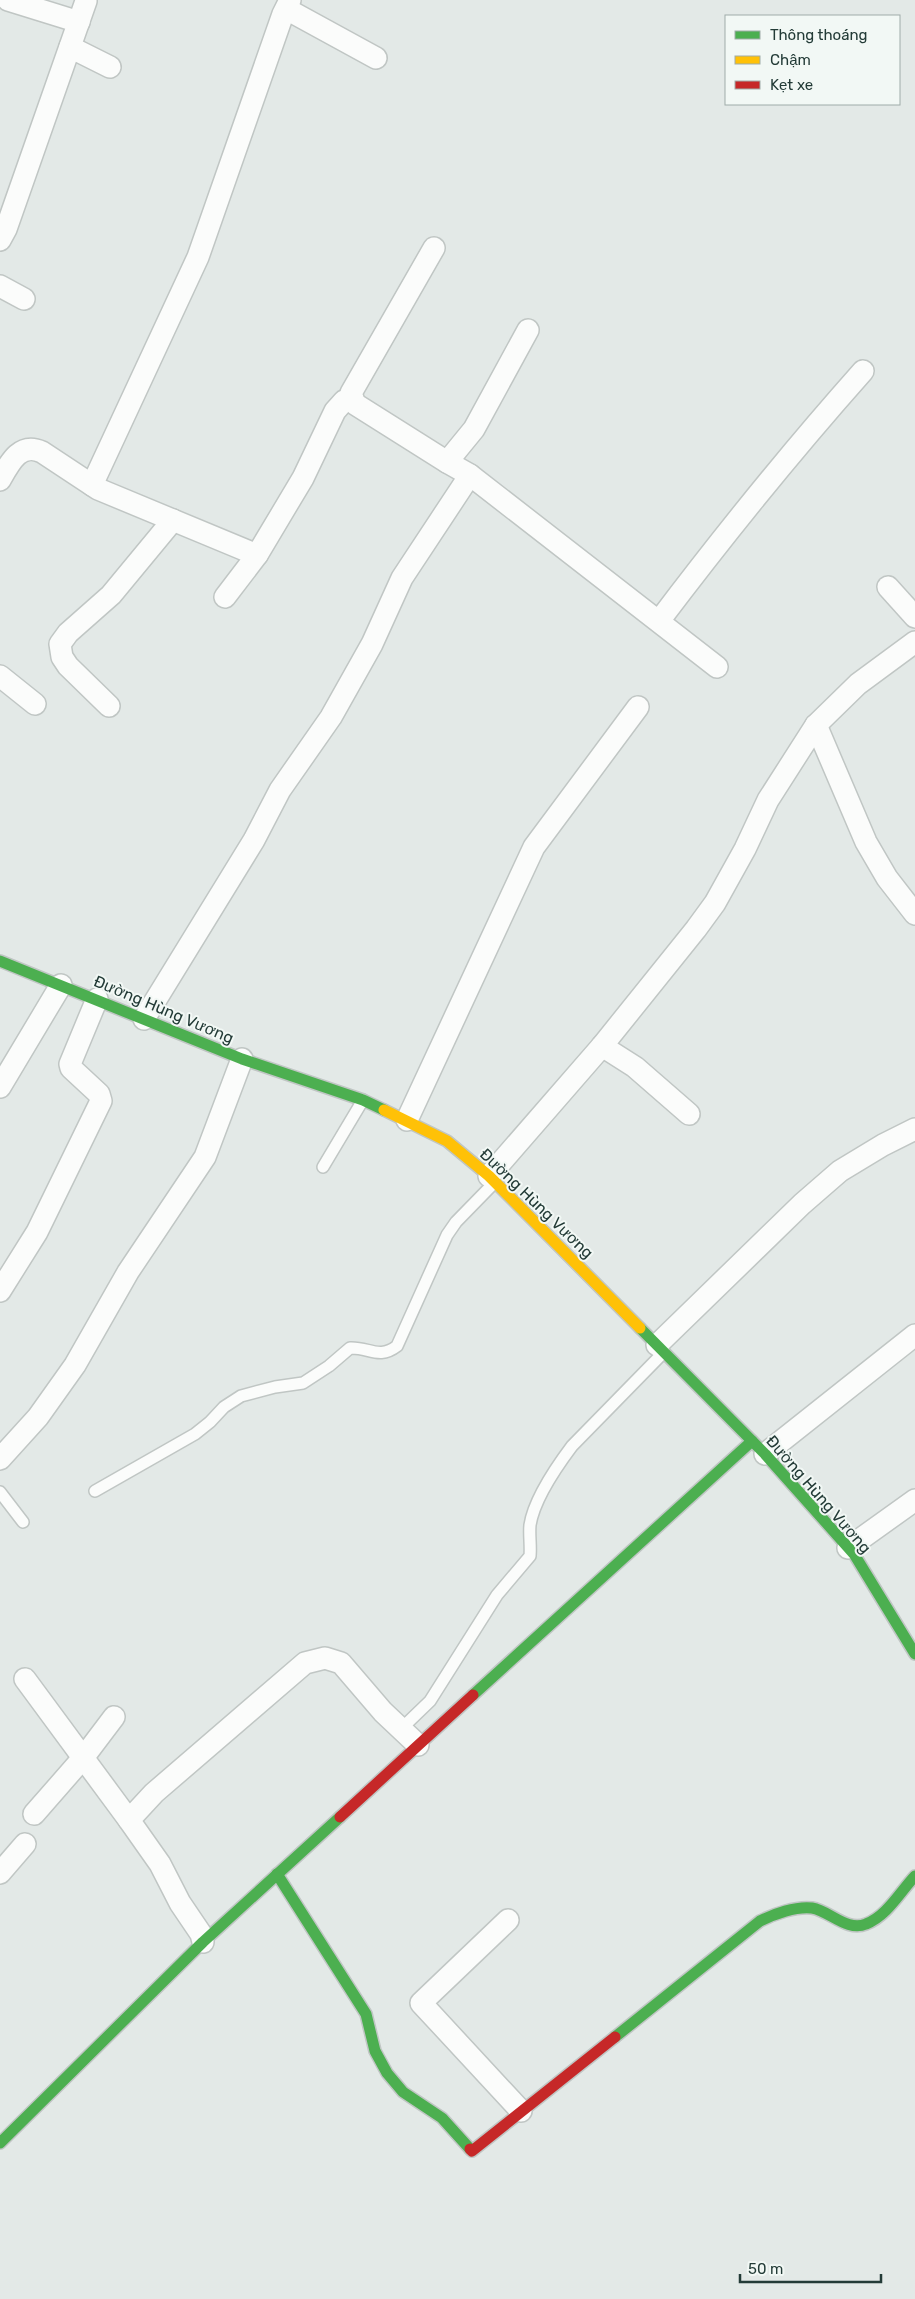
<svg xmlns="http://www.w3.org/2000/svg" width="915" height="2299" font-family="Rubik,sans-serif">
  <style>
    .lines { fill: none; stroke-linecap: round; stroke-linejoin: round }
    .lane-casing { stroke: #c0c6c4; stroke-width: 14 }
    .street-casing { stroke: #c0c6c4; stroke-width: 24 }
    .fast-casing { stroke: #c0c6c4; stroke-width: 14 }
    .slow-casing { stroke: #c0c6c4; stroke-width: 14 }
    .jam-casing { stroke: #c0c6c4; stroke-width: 14 }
    .lane { stroke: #fbfcfb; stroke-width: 11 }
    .street { stroke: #fbfcfb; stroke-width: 21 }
    .fast { stroke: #4caf50; stroke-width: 11 }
    .slow { stroke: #ffc107; stroke-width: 11 }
    .jam { stroke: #c62828; stroke-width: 11 }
    .labels { text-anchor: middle; stroke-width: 4; stroke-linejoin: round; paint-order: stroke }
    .street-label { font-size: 16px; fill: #233b37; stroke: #f2f8f5 }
  </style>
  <rect width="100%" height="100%" fill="#e3e9e7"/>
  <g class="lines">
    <defs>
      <g id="lane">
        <polyline points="323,1167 363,1100"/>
        <path d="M 95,1491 L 195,1434 L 210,1422 L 224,1407 L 241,1396 L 275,1387 L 303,1383 L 329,1366 L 350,1348 C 369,1347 379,1360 397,1346 L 447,1235 L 456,1222 L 495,1182"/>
        <polyline points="0,1492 23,1522"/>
        <path d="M 402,1728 L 430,1701 L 497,1595 L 530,1556 C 531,1546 529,1535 530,1525 C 534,1500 557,1466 572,1446 L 664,1352"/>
      </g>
      <g id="street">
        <polyline points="8,0 79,22"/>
        <polyline points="286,11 290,11 376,58"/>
        <polyline points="70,47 110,67"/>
        <polyline points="0,240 6,229 86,1"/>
        <polyline points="434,248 351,393 355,404 447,462"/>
        <polyline points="0,286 24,299"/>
        <polyline points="470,475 717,667"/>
        <path d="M 0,480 C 10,462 20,442 42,452 L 98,489 L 257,555"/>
        <polyline points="92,485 198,257 283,14 290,0"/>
        <polyline points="888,587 915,617"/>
        <polyline points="225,597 257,555 303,478 335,411 344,401 352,399"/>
        <path d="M 659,621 C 724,535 791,452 863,371"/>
        <polyline points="0,676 35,704"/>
        <polyline points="109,706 68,666 62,657 60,644 68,633 111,595 173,520"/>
        <polyline points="816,725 866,842 887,878 915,914"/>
        <polyline points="144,1019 254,840 280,790 331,717 372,644 402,578 470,475 447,462 474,429 528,330"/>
        <polyline points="602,1046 635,1067 689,1114"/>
        <polyline points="0,1087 61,985"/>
        <polyline points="407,1120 534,847 638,707"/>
        <polyline points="489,1176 602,1046 696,929 715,903 745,849 768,800 816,725 858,684 915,642"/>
        <polyline points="0,1291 37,1232 101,1101 99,1094 71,1068 70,1064 97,999"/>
        <polyline points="657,1345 802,1204 840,1171 883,1145 915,1129"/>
        <polyline points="765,1454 915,1335"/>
        <polyline points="0,1459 38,1417 75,1365 128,1272 205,1157 242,1059"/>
        <polyline points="848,1548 915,1500"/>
        <polyline points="25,1679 129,1820"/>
        <polyline points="34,1814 83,1758 114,1717"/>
        <polyline points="0,1873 25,1844"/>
        <polyline points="508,1920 421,2003 521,2111"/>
        <polyline points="203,1942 201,1934 180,1903 160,1864 129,1820 154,1793 305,1663 325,1658 341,1663 383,1712 418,1745"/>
      </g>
      <g id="fast">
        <polyline points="0,961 242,1059 363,1100 384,1110"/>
        <polyline points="640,1328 765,1454 854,1554 915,1654"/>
        <polyline points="473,1695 752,1441"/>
        <polyline points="277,1874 366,2014 375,2051 387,2073 403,2092 442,2118 470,2149"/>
        <path d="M 615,2037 L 760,1921 C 774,1914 796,1906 812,1908 C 830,1911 847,1932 866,1924 C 887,1916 900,1892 915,1876"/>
        <polyline points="0,2143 203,1942 340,1817"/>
      </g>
      <polyline id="slow" points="384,1110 447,1141 489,1176 640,1328"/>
      <g id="jam">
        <polyline points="340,1817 473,1695"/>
        <polyline points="470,2149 472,2151 615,2037"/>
      </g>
    </defs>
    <!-- lane casing -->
    <use href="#lane" class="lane-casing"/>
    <!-- street casing -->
    <use href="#street" class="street-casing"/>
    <!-- fast casing -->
    <use href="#fast" class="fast-casing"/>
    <!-- slow casing -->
    <use href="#slow" class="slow-casing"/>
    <!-- jam casing -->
    <use href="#jam" class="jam-casing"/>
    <!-- lane -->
    <use href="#lane" class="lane"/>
    <!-- street -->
    <use href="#street" class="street"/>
    <!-- fast -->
    <use href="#fast" class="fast"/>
    <!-- slow -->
    <use href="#slow" class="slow"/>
    <!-- jam -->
    <use href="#jam" class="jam"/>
  </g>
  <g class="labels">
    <!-- street labels -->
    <g class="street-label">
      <text transform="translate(164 1009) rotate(23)" y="6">Đường Hùng Vương</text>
      <text transform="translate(537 1203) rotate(44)" y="6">Đường Hùng Vương</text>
      <text transform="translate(819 1494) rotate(49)" y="6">Đường Hùng Vương</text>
    </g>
  </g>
  <!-- legend -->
  <rect x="725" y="15" width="175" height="90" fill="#f2f8f5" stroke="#9faca9"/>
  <rect x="735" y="31" width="25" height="8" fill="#4caf50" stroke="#9faca9"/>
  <text x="770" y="40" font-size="15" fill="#233b37">Thông thoáng</text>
  <rect x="735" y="56" width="25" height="8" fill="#ffc107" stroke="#9faca9"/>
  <text x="770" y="65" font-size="15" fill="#233b37">Chậm</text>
  <rect x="735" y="81" width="25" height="8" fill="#c62828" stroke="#9faca9"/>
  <text x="770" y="90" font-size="15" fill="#233b37">Kẹt xe</text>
  <!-- scale -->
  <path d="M740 2274v8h141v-8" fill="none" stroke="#233b37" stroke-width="2.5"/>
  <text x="748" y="2274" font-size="15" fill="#233b37" stroke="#f2f8f5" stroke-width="4" paint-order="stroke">50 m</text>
</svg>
